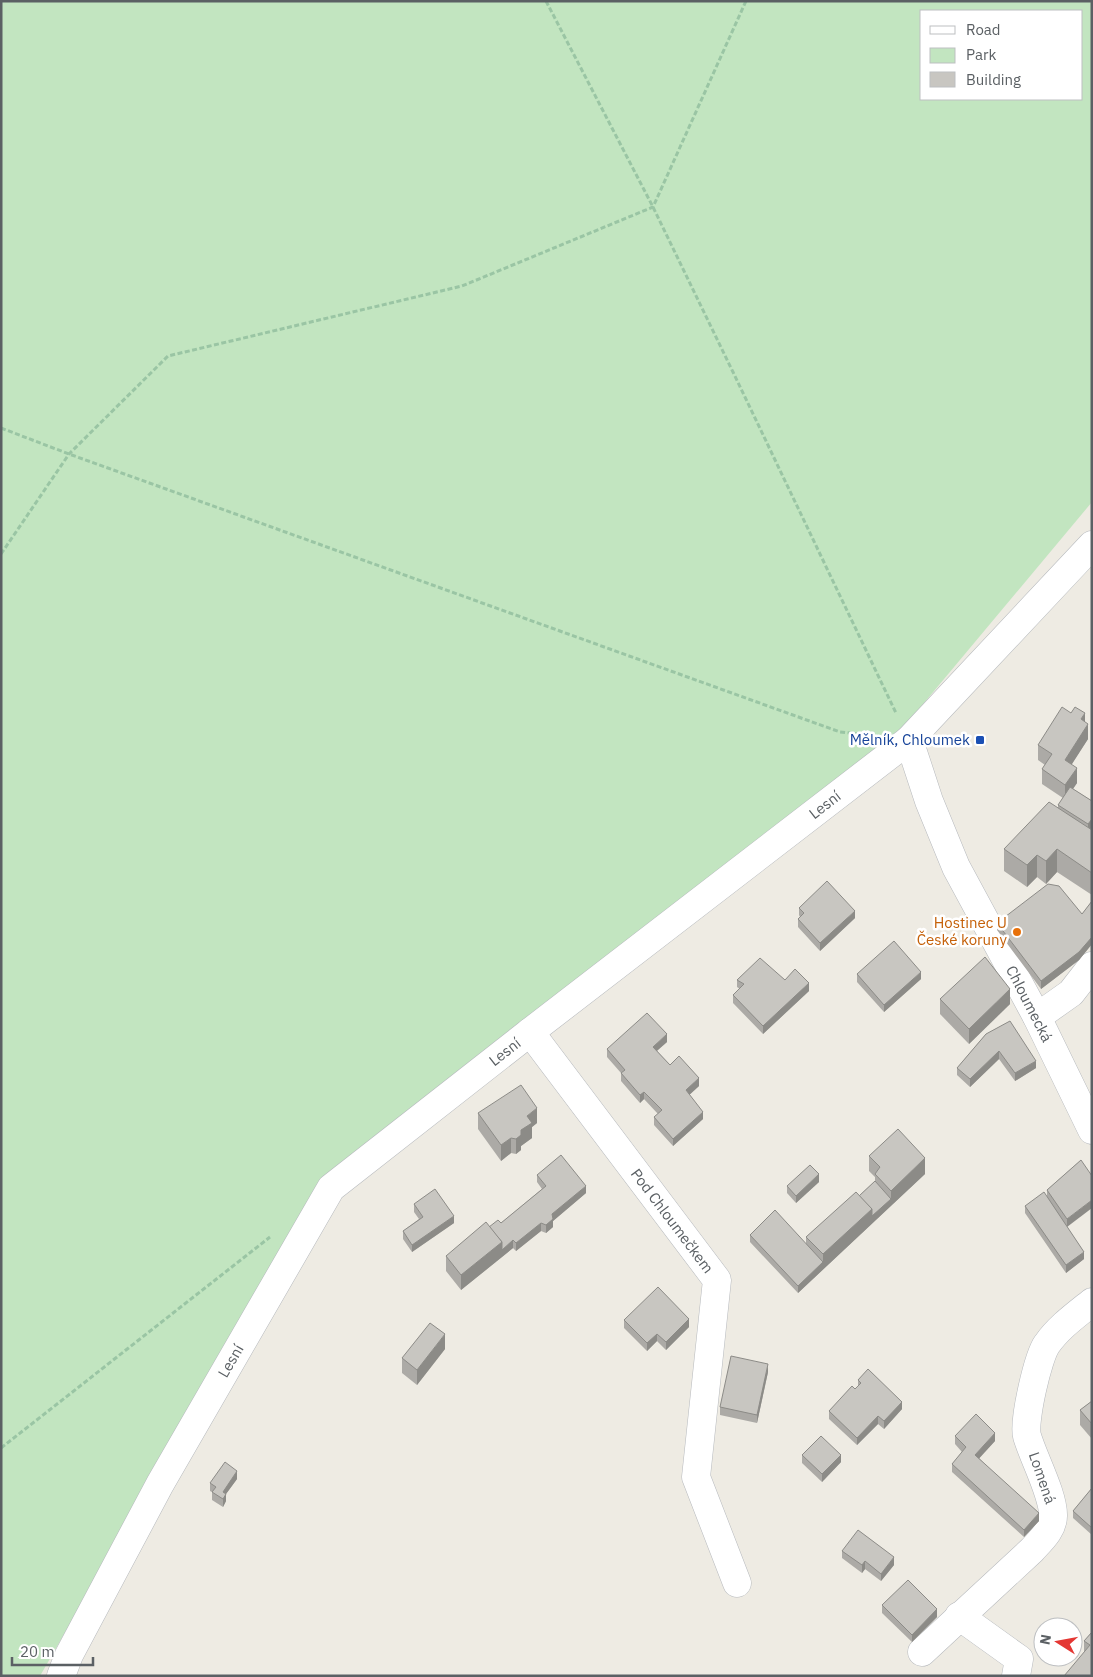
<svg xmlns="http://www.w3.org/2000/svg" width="1093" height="1677" font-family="'IBM Plex Sans',sans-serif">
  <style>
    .green { fill: #c2e5c0; fill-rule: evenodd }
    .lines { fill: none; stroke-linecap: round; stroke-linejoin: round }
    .minor-casing { stroke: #b6b9bd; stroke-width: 29 }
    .tertiary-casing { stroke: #b6b9bd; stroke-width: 29 }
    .path { stroke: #9ac5a4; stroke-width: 3; stroke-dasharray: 5 2.5; stroke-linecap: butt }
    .minor { stroke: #fff; stroke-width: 28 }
    .tertiary { stroke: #fff; stroke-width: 28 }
    .wall { fill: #acaaa6 }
    .shaded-wall { fill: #8c8b87 }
    .building { fill: #c8c6c1; stroke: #8c8b87 }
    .transit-dot { fill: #1a4fb4; stroke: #fff; stroke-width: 2 }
    .food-dot { fill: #e8710a; stroke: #fff; stroke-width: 2 }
    .labels { text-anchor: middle; stroke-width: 5; stroke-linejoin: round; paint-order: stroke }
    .transit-label { font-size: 15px; fill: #164399; stroke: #fff; text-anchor: end }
    .street-label { font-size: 15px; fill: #5b6064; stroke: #fff }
    .food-label { font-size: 15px; fill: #c56008; stroke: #fff; text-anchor: end }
  </style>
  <rect width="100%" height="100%" fill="#eeebe3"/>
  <!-- green -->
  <path class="green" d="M 1,1 L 1092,1 L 1092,502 L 878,758 L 321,1187 L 40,1676 L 1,1676 ZM 922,11 L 1082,11 L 1082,99 L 922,99 Z"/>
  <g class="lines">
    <defs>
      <g id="minor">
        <polyline points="909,740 929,801 956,867 1037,1017 1092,1130"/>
        <polyline points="1037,1017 1071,993 1092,966"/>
        <polyline points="530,1032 717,1280 696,1477 737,1583"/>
        <polyline points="959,1616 1019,1659 1016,1676"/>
        <path d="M 922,1652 L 1032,1550 C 1040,1541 1053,1530 1053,1516 C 1054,1496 1033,1457 1027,1436 C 1023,1422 1038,1356 1047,1344 C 1059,1327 1076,1315 1092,1302"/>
      </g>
      <polyline id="tertiary" points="61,1676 69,1655 160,1484 331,1188 530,1032 909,740 1092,545"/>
    </defs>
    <!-- minor casing -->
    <use href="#minor" class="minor-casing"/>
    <!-- tertiary casing -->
    <use href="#tertiary" class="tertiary-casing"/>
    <!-- path -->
    <g class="path">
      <polyline points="546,1 653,207 733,372 896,713"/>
      <polyline points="1,428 69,454 840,732 869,735"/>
      <polyline points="1,554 69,454 168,356 462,286 653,207 746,1"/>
      <polyline points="1,1448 270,1237"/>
    </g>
    <!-- minor -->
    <use href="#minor" class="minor"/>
    <!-- tertiary -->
    <use href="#tertiary" class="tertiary"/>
  </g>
  <!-- wall -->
  <g class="wall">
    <polygon points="1085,722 1088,739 1071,765 1077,783 1073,789 1092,801 1092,827 1090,829 1092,830 1092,895 1057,872 1046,884 1037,877 1027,887 1004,871 1004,849 1058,808 1058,805 1063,798 1042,784 1042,769 1045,765 1038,760 1038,745"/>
    <polygon points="1092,901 1092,944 1079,960 1041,989 997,930 997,923 1082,914"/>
    <polygon points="799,908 855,918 820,951 798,927 798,919 800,917 799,915"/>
    <polygon points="857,974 921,979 884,1012 857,982"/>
    <polygon points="737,980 785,980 809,991 763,1034 733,1003 733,995 740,989 737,987"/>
    <polygon points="940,999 1010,1004 969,1044 940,1014"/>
    <polygon points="986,1034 1036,1068 1015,1081 999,1059 970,1087 957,1075 957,1068"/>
    <polygon points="667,1042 657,1051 670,1065 699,1086 689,1095 703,1119 673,1146 654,1125 654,1117 658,1114 644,1099 640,1103 621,1081 621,1073 607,1057 607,1049"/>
    <polygon points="478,1113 537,1123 532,1127 532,1138 521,1146 521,1150 516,1154 511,1153 501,1161 478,1129"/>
    <polygon points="869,1156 925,1174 798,1293 750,1242 750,1235 806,1244 806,1237 859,1196 875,1181 875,1177 869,1171"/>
    <polygon points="1081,1160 1067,1227 1084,1259 1066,1273 1025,1213 1025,1206 1047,1197 1047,1190"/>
    <polygon points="537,1175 586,1193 553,1221 553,1227 546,1233 541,1231 516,1251 513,1248 461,1290 446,1271 446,1256 489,1227 501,1223 542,1189 537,1182"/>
    <polygon points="819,1182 796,1203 787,1193 787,1186"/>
    <polygon points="414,1204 454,1223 412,1252 403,1239 403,1231 419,1219 414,1212"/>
    <polygon points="624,1320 689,1327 666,1350 657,1341 647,1351 624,1328"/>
    <polygon points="445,1349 417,1385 402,1373 402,1358"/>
    <polygon points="768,1372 757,1423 720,1415 720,1407"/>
    <polygon points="858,1380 902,1409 884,1429 878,1424 857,1445 829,1419 829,1411 855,1389 858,1386"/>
    <polygon points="1092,1401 1092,1439 1080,1425 1080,1410"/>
    <polygon points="955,1436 995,1441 979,1458 1039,1521 1024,1537 952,1472 952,1464 962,1452 955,1444"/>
    <polygon points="802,1455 841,1462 822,1482 802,1463"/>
    <polygon points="237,1479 226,1494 226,1501 223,1507 212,1500 212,1492 210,1491 210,1483"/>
    <polygon points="1092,1488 1092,1535 1073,1518 1073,1511"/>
    <polygon points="842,1551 894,1565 881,1581 865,1569 862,1573 842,1558"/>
    <polygon points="882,1605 937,1617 912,1642 882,1613"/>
    <polygon points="1092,1632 1092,1676 1084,1652 1084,1641"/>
  </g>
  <!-- shaded-wall -->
  <g class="shaded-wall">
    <polygon points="1085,713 1085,728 1081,719"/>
    <polygon points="1088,724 1088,739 1065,775 1065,760"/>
    <polygon points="1077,768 1077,783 1065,800 1065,785"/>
    <polygon points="1092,819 1092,827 1088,832 1088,824"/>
    <polygon points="1057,849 1057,872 1046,884 1046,861"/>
    <polygon points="1037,855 1037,877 1027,887 1027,865"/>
    <polygon points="855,911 855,918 820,951 820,943"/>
    <polygon points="1092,937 1092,944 1079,960 1041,989 1041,981"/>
    <polygon points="921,972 921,979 884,1012 884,1005"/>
    <polygon points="809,983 809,991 763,1034 763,1026"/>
    <polygon points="1010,989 1010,1004 969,1044 969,1029"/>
    <polygon points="667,1034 667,1042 653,1054 653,1047"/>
    <polygon points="999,1051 999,1059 970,1087 970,1079"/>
    <polygon points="1036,1061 1036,1068 1015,1081 1015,1073"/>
    <polygon points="699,1078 699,1086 686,1098 686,1090"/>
    <polygon points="644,1092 644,1099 640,1103 640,1095"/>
    <polygon points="537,1108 537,1123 532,1127 532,1138 521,1146 521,1150 516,1154 516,1139 521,1130 527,1116"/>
    <polygon points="703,1112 703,1119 673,1146 673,1139"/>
    <polygon points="511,1138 511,1153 501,1161 501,1145"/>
    <polygon points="925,1158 925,1174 798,1293 798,1286 823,1262 823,1254 872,1209 891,1199 891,1191"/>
    <polygon points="819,1174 819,1182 796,1203 796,1196"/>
    <polygon points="586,1186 586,1193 553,1221 553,1227 546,1233 546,1225 552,1214"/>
    <polygon points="1092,1200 1092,1208 1067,1227 1067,1219"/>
    <polygon points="454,1216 454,1223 412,1252 412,1245"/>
    <polygon points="541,1223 541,1231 516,1251 516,1243"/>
    <polygon points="513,1240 513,1248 502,1257 502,1250"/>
    <polygon points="502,1242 502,1257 461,1290 461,1275"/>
    <polygon points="1084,1252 1084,1259 1066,1273 1066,1265"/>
    <polygon points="689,1319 689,1327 666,1350 666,1342"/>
    <polygon points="445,1334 445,1349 417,1385 417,1370"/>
    <polygon points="657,1334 657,1341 647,1351 647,1343"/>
    <polygon points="768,1364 768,1372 757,1423 757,1415"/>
    <polygon points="902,1402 902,1409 884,1429 884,1421"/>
    <polygon points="878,1416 878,1424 857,1445 857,1438"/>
    <polygon points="995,1433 995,1441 975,1463 975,1455"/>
    <polygon points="841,1455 841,1462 822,1482 822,1474"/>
    <polygon points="237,1471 237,1479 226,1494 226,1501 223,1507 223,1492"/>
    <polygon points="1039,1513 1039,1521 1024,1537 1024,1530"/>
    <polygon points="894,1557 894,1565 881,1581 881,1574"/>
    <polygon points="865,1561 865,1569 862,1573 862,1565"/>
    <polygon points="937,1609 937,1617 912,1642 912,1635"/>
  </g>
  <!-- building -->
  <g class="building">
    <polygon points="1062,707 1071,713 1075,707 1085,713 1081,719 1088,724 1065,760 1077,768 1065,785 1042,769 1052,754 1038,745"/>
    <polygon points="1070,787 1092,801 1092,819 1088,824 1058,805"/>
    <polygon points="1049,802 1092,830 1092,873 1057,849 1046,861 1037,855 1027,865 1004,849"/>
    <polygon points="827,881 855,911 820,943 798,919 804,913 799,908"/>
    <polygon points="1048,884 1059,886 1082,914 1092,901 1092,937 1079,952 1041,981 997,923"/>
    <polygon points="894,941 921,972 884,1005 857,974"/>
    <polygon points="985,957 1010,989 969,1029 940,999"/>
    <polygon points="760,958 785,980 795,969 809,983 763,1026 733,995 744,984 737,980"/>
    <polygon points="647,1013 667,1034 653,1047 670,1065 679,1056 699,1078 686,1090 703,1112 673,1139 654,1117 662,1110 644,1092 640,1095 621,1073 625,1070 607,1049"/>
    <polygon points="1010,1021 1036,1061 1015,1073 999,1051 970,1079 957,1068 986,1034"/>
    <polygon points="521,1085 537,1108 527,1116 532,1123 521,1130 521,1135 516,1139 511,1138 501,1145 478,1113"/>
    <polygon points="898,1129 925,1158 891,1191 875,1174 880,1167 869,1156"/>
    <polygon points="561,1155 586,1186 552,1214 553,1219 546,1225 541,1223 516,1243 513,1240 502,1250 502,1242 489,1227 498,1220 501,1223 546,1186 537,1175"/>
    <polygon points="1081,1160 1092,1176 1092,1200 1067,1219 1047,1190"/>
    <polygon points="810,1165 819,1174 796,1196 787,1186"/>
    <polygon points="875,1181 891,1199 872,1216 872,1209 859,1196"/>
    <polygon points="435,1189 454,1216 412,1245 403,1231 423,1217 414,1204"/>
    <polygon points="856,1192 872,1209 823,1254 806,1237"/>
    <polygon points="1044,1192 1084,1252 1066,1265 1025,1206"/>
    <polygon points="775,1210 823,1262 798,1286 750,1235"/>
    <polygon points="486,1222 502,1242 461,1275 446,1256"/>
    <polygon points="658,1287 689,1319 666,1342 657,1334 647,1343 624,1320"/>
    <polygon points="430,1323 445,1334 417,1370 402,1358"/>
    <polygon points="731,1356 768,1364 757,1415 720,1407"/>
    <polygon points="868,1369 902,1402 884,1421 878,1416 857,1438 829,1411 852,1386 855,1389 861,1383 858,1380"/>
    <polygon points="1092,1401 1092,1424 1080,1410"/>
    <polygon points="976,1414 995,1433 975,1455 1039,1513 1024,1530 952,1464 966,1447 955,1436"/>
    <polygon points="821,1436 841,1455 822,1474 802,1455"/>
    <polygon points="225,1462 237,1471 223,1492 226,1494 223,1499 212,1492 216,1487 210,1483"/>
    <polygon points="1092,1488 1092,1528 1073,1511"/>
    <polygon points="858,1530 894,1557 881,1574 865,1561 862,1565 842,1551"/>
    <polygon points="908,1580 937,1609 912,1635 882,1605"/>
    <polygon points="1092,1632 1092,1676 1064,1676 1090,1645 1084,1641"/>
  </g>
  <!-- markers -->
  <rect class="transit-dot" x="975" y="735" width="10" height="10" rx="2.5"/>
  <circle class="food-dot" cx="1017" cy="932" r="5"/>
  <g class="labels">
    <!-- transit labels -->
    <g class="transit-label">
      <text x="970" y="745">Mělník, Chloumek</text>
    </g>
    <!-- street labels -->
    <g class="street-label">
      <text transform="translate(825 805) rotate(-38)" y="5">Lesní</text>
      <text transform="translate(1029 1004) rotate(63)" y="5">Chloumecká</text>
      <text transform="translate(505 1052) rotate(-38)" y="5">Lesní</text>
      <text transform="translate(672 1221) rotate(53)" y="5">Pod Chloumečkem</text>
      <text transform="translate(231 1361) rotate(-60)" y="5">Lesní</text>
      <text transform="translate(1042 1478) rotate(71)" y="5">Lomená</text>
    </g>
    <!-- food labels -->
    <g class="food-label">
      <text x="1007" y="928">Hostinec U<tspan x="1007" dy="17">České koruny</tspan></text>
    </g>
  </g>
  <!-- border -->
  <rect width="1093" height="1677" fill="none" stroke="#5b6064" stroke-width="5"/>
  <!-- legend -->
  <rect x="920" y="10" width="162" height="90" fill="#ffffff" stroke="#bdbfc1"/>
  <rect x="930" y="26" width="25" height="8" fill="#ffffff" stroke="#bdbfc1"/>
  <text x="966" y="35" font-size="15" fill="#5b6064">Road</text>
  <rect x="930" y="48" width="25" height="15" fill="#c2e5c0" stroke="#bdbfc1"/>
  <text x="966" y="60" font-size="15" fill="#5b6064">Park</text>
  <rect x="930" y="72" width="25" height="15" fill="#c8c6c1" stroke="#bdbfc1"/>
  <text x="966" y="85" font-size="15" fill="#5b6064">Building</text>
  <!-- north arrow -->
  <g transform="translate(1058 1642) rotate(281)"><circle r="24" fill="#ffffff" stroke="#bdbfc1"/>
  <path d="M0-4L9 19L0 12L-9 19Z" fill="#e43733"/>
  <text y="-8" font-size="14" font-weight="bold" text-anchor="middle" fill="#5b6064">N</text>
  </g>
  <!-- scale -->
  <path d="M12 1657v8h81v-8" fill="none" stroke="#5b6064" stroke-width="2.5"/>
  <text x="20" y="1657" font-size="15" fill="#5b6064" stroke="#ffffff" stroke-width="4" paint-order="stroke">20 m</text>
</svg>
